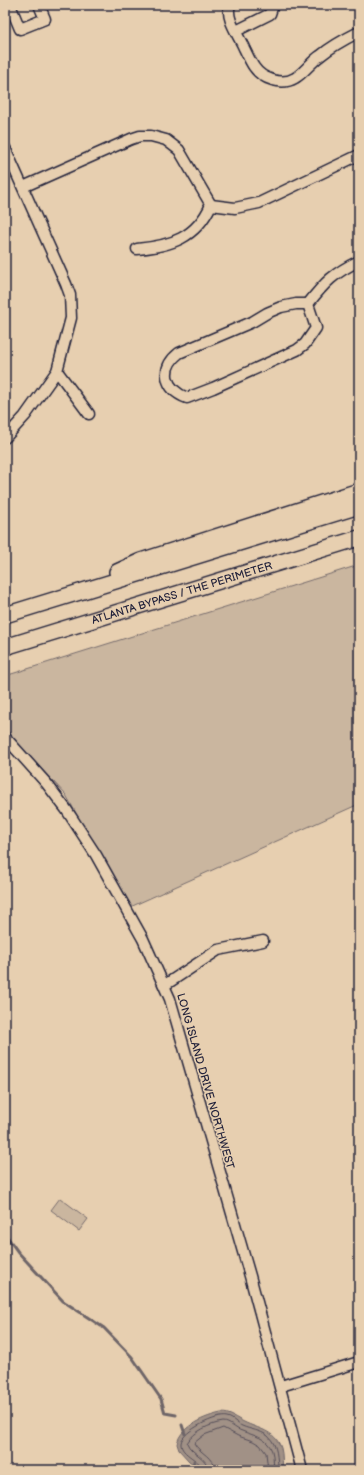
<svg xmlns="http://www.w3.org/2000/svg" width="364" height="1475" font-family="'Balsamiq Sans',sans-serif">
  <style>
    .green { fill: #cab69f; stroke: #766c6d }
    .water { fill: #a19186; stroke: #6e6568 }
    .lines { fill: none; stroke-linecap: round; stroke-linejoin: round }
    .shore { stroke: #554e59; stroke-width: 1 }
    .stream { stroke: #6e6568; stroke-width: 3 }
    .minor-casing { stroke: #22223b; stroke-width: 13 }
    .highway-casing { stroke: #22223b; stroke-width: 18 }
    .minor { stroke: #e7cfb0; stroke-width: 10 }
    .highway { stroke: #e7cfb0; stroke-width: 15 }
    .labels { text-anchor: middle; stroke-width: 3; stroke-linejoin: round; paint-order: stroke }
    .street-label { font-size: 11px; fill: #22223b; stroke: #e7cfb0 }
  </style>
  <rect width="100%" height="100%" fill="#e7cfb0"/>
  <filter id="ink" filterUnits="userSpaceOnUse"><feTurbulence type="fractalNoise" baseFrequency=".025" numOctaves="2"/><feDisplacementMap in="SourceGraphic" scale="8" xChannelSelector="R" yChannelSelector="G"/><feConvolveMatrix kernelMatrix="1 2 1 2 8 2 1 2 1" color-interpolation-filters="sRGB"/></filter>
  <g filter="url(#ink)">
    <!-- green -->
    <g class="green">
      <polygon points="359,565 359,804 128,908 66,795 5,730 5,676"/>
      <polygon points="60,1198 88,1219 79,1231 51,1210"/>
    </g>
    <!-- water -->
    <path class="water" d="M 221,1413 C 231,1413 235,1418 244,1422 C 258,1429 275,1430 281,1448 C 283,1455 282,1463 283,1470 L 201,1470 L 189,1461 L 179,1450 L 177,1444 C 180,1426 206,1416 221,1413 Z"/>
    <g class="lines">
      <!-- shore -->
      <g class="shore">
        <path d="M 203,1470 C 202,1460 180,1455 181,1443 C 182,1431 217,1414 227,1417 C 233,1418 237,1424 242,1426 C 251,1430 260,1430 268,1436 C 279,1447 276,1457 279,1470"/>
        <path d="M 208,1470 C 208,1457 191,1454 187,1443 C 194,1431 210,1424 223,1422 C 230,1422 235,1429 242,1431 C 254,1436 267,1437 272,1451 C 274,1457 273,1464 274,1470"/>
        <path d="M 214,1470 C 214,1456 200,1454 194,1443 L 204,1435 L 223,1428 L 238,1436 L 253,1441 L 260,1445 L 266,1453 L 268,1470"/>
      </g>
      <!-- stream -->
      <g class="stream">
        <polyline points="5,1234 18,1252 63,1301 104,1328 132,1357 161,1399 165,1413 176,1415"/>
        <polyline points="182,1425 185,1434"/>
        <polyline points="192,1470 194,1461"/>
      </g>
      <defs>
        <g id="minor">
          <polyline points="10,5 20,29 45,19 39,5"/>
          <path d="M 230,5 C 225,18 239,36 244,48 C 247,54 250,61 254,67 C 262,79 282,86 295,78 C 304,73 311,62 320,56 C 332,46 345,39 359,32"/>
          <polyline points="236,31 270,14 273,5"/>
          <polyline points="5,148 66,284 70,295 71,318 57,371 25,416 5,438"/>
          <polyline points="23,187 131,139 140,136 151,136 166,140 179,150 211,205"/>
          <polyline points="211,205 235,208 259,203 359,155"/>
          <path d="M 137,249 C 171,246 196,238 211,205"/>
          <path d="M 296,304 L 308,304 L 316,328 L 305,344 L 297,350 L 213,388 L 187,398 C 164,389 160,368 179,353 L 252,322 L 267,313 L 281,307 Z"/>
          <path d="M 308,304 C 325,282 334,273 359,261"/>
          <polyline points="57,371 89,414"/>
          <polyline points="5,737 47,784 66,809 96,855 143,939 170,999 250,1276 302,1470"/>
          <polyline points="165,985 218,950 263,941"/>
          <polyline points="281,1386 359,1362"/>
        </g>
        <g id="highway">
          <polyline points="117,572 141,561 359,491"/>
          <polyline points="5,615 359,506"/>
          <path id="s1" d="M 5,647 L 359,538"/>
        </g>
      </defs>
      <!-- minor casing -->
      <use href="#minor" class="minor-casing"/>
      <!-- highway casing -->
      <use href="#highway" class="highway-casing"/>
      <!-- minor -->
      <use href="#minor" class="minor"/>
      <!-- highway -->
      <use href="#highway" class="highway"/>
    </g>
  </g>
  <g class="labels">
    <!-- street labels -->
    <g class="street-label">
      <text dy="4" stroke="none"><textPath href="#s1" startOffset="185">ATLANTA BYPASS / THE PERIMETER</textPath></text>
      <text transform="translate(206 1081) rotate(74)" y="4">LONG ISLAND DRIVE NORTHWEST</text>
    </g>
  </g>
  <!-- margin -->
  <rect width="364" height="1475" fill="none" stroke="#e7cfb0" stroke-width="20"/>
  <rect x="10" y="10" width="344" height="1455" fill="none" stroke="#22223b" stroke-width="1.5" filter="url(#ink)"/>
</svg>
